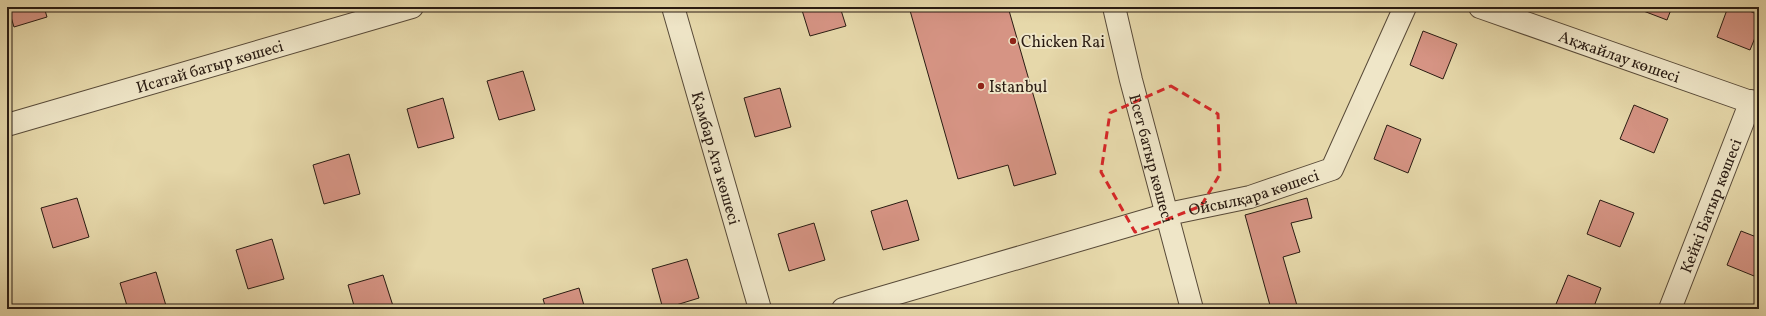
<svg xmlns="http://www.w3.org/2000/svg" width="1766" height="316" font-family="Vollkorn,serif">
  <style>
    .building { fill: #d69484; stroke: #291b12 }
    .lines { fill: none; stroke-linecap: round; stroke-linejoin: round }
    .minor-casing { stroke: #584a38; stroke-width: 24 }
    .minor { stroke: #efe6c8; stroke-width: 22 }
    .marked { fill: none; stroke: #d62828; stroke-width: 3; stroke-dasharray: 8 5; stroke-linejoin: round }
    .poi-dot { fill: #8f2418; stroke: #efe6c8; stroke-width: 1.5 }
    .labels { text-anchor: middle; stroke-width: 4; stroke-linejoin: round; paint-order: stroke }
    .poi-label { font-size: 16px; fill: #291b12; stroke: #efe6c8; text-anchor: start }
    .street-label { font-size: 16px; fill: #291b12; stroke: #efe6c8 }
  </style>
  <rect width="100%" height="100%" fill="#e6d8aa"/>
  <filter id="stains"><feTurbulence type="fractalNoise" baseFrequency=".005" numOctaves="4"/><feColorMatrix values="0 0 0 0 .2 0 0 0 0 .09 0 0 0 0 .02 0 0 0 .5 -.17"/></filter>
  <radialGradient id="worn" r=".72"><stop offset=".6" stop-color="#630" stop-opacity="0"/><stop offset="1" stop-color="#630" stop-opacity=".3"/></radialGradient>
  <!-- building -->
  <g class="building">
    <polygon points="8,7 44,7 47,17 14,27"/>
    <polygon points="801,7 840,7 846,26 810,36"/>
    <polygon points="909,7 1008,7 1056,174 1014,186 1008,165 958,179"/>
    <polygon points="1633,7 1672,7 1667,20"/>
    <polygon points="1728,7 1740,7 1759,15 1759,28 1750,50 1717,37"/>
    <polygon points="1423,31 1457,44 1443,79 1410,65"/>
    <polygon points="523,71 535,110 499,120 487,81"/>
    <polygon points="780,88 791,127 755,137 744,98"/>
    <polygon points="443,98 454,138 418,148 407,109"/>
    <polygon points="1634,105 1668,119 1654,153 1620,139"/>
    <polygon points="1387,125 1421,139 1408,173 1374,159"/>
    <polygon points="349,154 360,194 324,204 313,165"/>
    <polygon points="77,198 89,237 53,248 41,208"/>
    <polygon points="1307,198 1312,218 1291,223 1300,252 1283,257 1298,309 1271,309 1245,215"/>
    <polygon points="907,200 919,240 883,250 871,211"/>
    <polygon points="1600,200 1634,213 1620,247 1587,234"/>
    <polygon points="814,223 825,260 789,271 778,234"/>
    <polygon points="1741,231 1759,238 1759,278 1727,265"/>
    <polygon points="272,239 284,279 248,289 236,250"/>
    <polygon points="687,259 699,298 663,309 652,269"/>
    <polygon points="156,272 167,309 128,309 120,283"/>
    <polygon points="383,275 394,309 355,309 348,285"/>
    <polygon points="1568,275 1601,288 1593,309 1554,309"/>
    <polygon points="579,288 585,309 546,309 543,299"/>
    <polygon points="1033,305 1034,309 1015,309"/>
  </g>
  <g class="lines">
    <defs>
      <g id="minor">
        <path id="s1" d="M 673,7 L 760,309"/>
        <path id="s2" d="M 1114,7 L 1131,80 L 1192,309"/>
        <path id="s3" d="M 1480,7 L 1759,105"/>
        <path id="s4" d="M 7,125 L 412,7"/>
        <path id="s5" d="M 843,309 L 1168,214 L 1250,197 L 1332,169 L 1405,7"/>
        <path id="s6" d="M 1670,309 L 1751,101"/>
      </g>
    </defs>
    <!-- minor casing -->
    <use href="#minor" class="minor-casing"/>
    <!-- minor -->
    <use href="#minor" class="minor"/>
  </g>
  <!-- marked area -->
  <path class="marked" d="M 1171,86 L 1218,114 L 1220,174 L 1201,206 L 1135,232 L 1101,172 L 1110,113 Z"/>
  <!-- markers -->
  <g class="poi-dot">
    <circle cx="1013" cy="41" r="4"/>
    <circle cx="981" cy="86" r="4"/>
  </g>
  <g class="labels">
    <!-- poi labels -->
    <g class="poi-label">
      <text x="1021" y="47">Chicken Rai</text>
      <text x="989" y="92">Istanbul</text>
    </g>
    <!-- street labels -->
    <g class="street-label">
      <text dy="6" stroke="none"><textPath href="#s3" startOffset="148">Ақжайлау көшесі</textPath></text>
      <text dy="6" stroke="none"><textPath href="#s4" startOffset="211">Исатай батыр көшесі</textPath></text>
      <text dy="6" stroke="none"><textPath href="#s1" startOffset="157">Қамбар Ата көшесі</textPath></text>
      <text dy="6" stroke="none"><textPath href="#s2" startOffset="156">Есет батыр көшесі</textPath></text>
      <text dy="6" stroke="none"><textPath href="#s5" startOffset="427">Ойсылқара көшесі</textPath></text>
      <text dy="6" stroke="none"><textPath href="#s6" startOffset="111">Кейкі Батыр көшесі</textPath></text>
    </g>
  </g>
  <!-- margin -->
  <rect width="1766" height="316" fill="none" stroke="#e6d8aa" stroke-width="24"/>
  <rect x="8" y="8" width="1750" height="300" fill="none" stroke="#291b12" stroke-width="2"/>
  <rect x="12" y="12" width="1742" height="292" fill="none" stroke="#291b12"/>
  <rect width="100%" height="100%" filter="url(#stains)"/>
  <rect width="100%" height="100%" fill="url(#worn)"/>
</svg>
